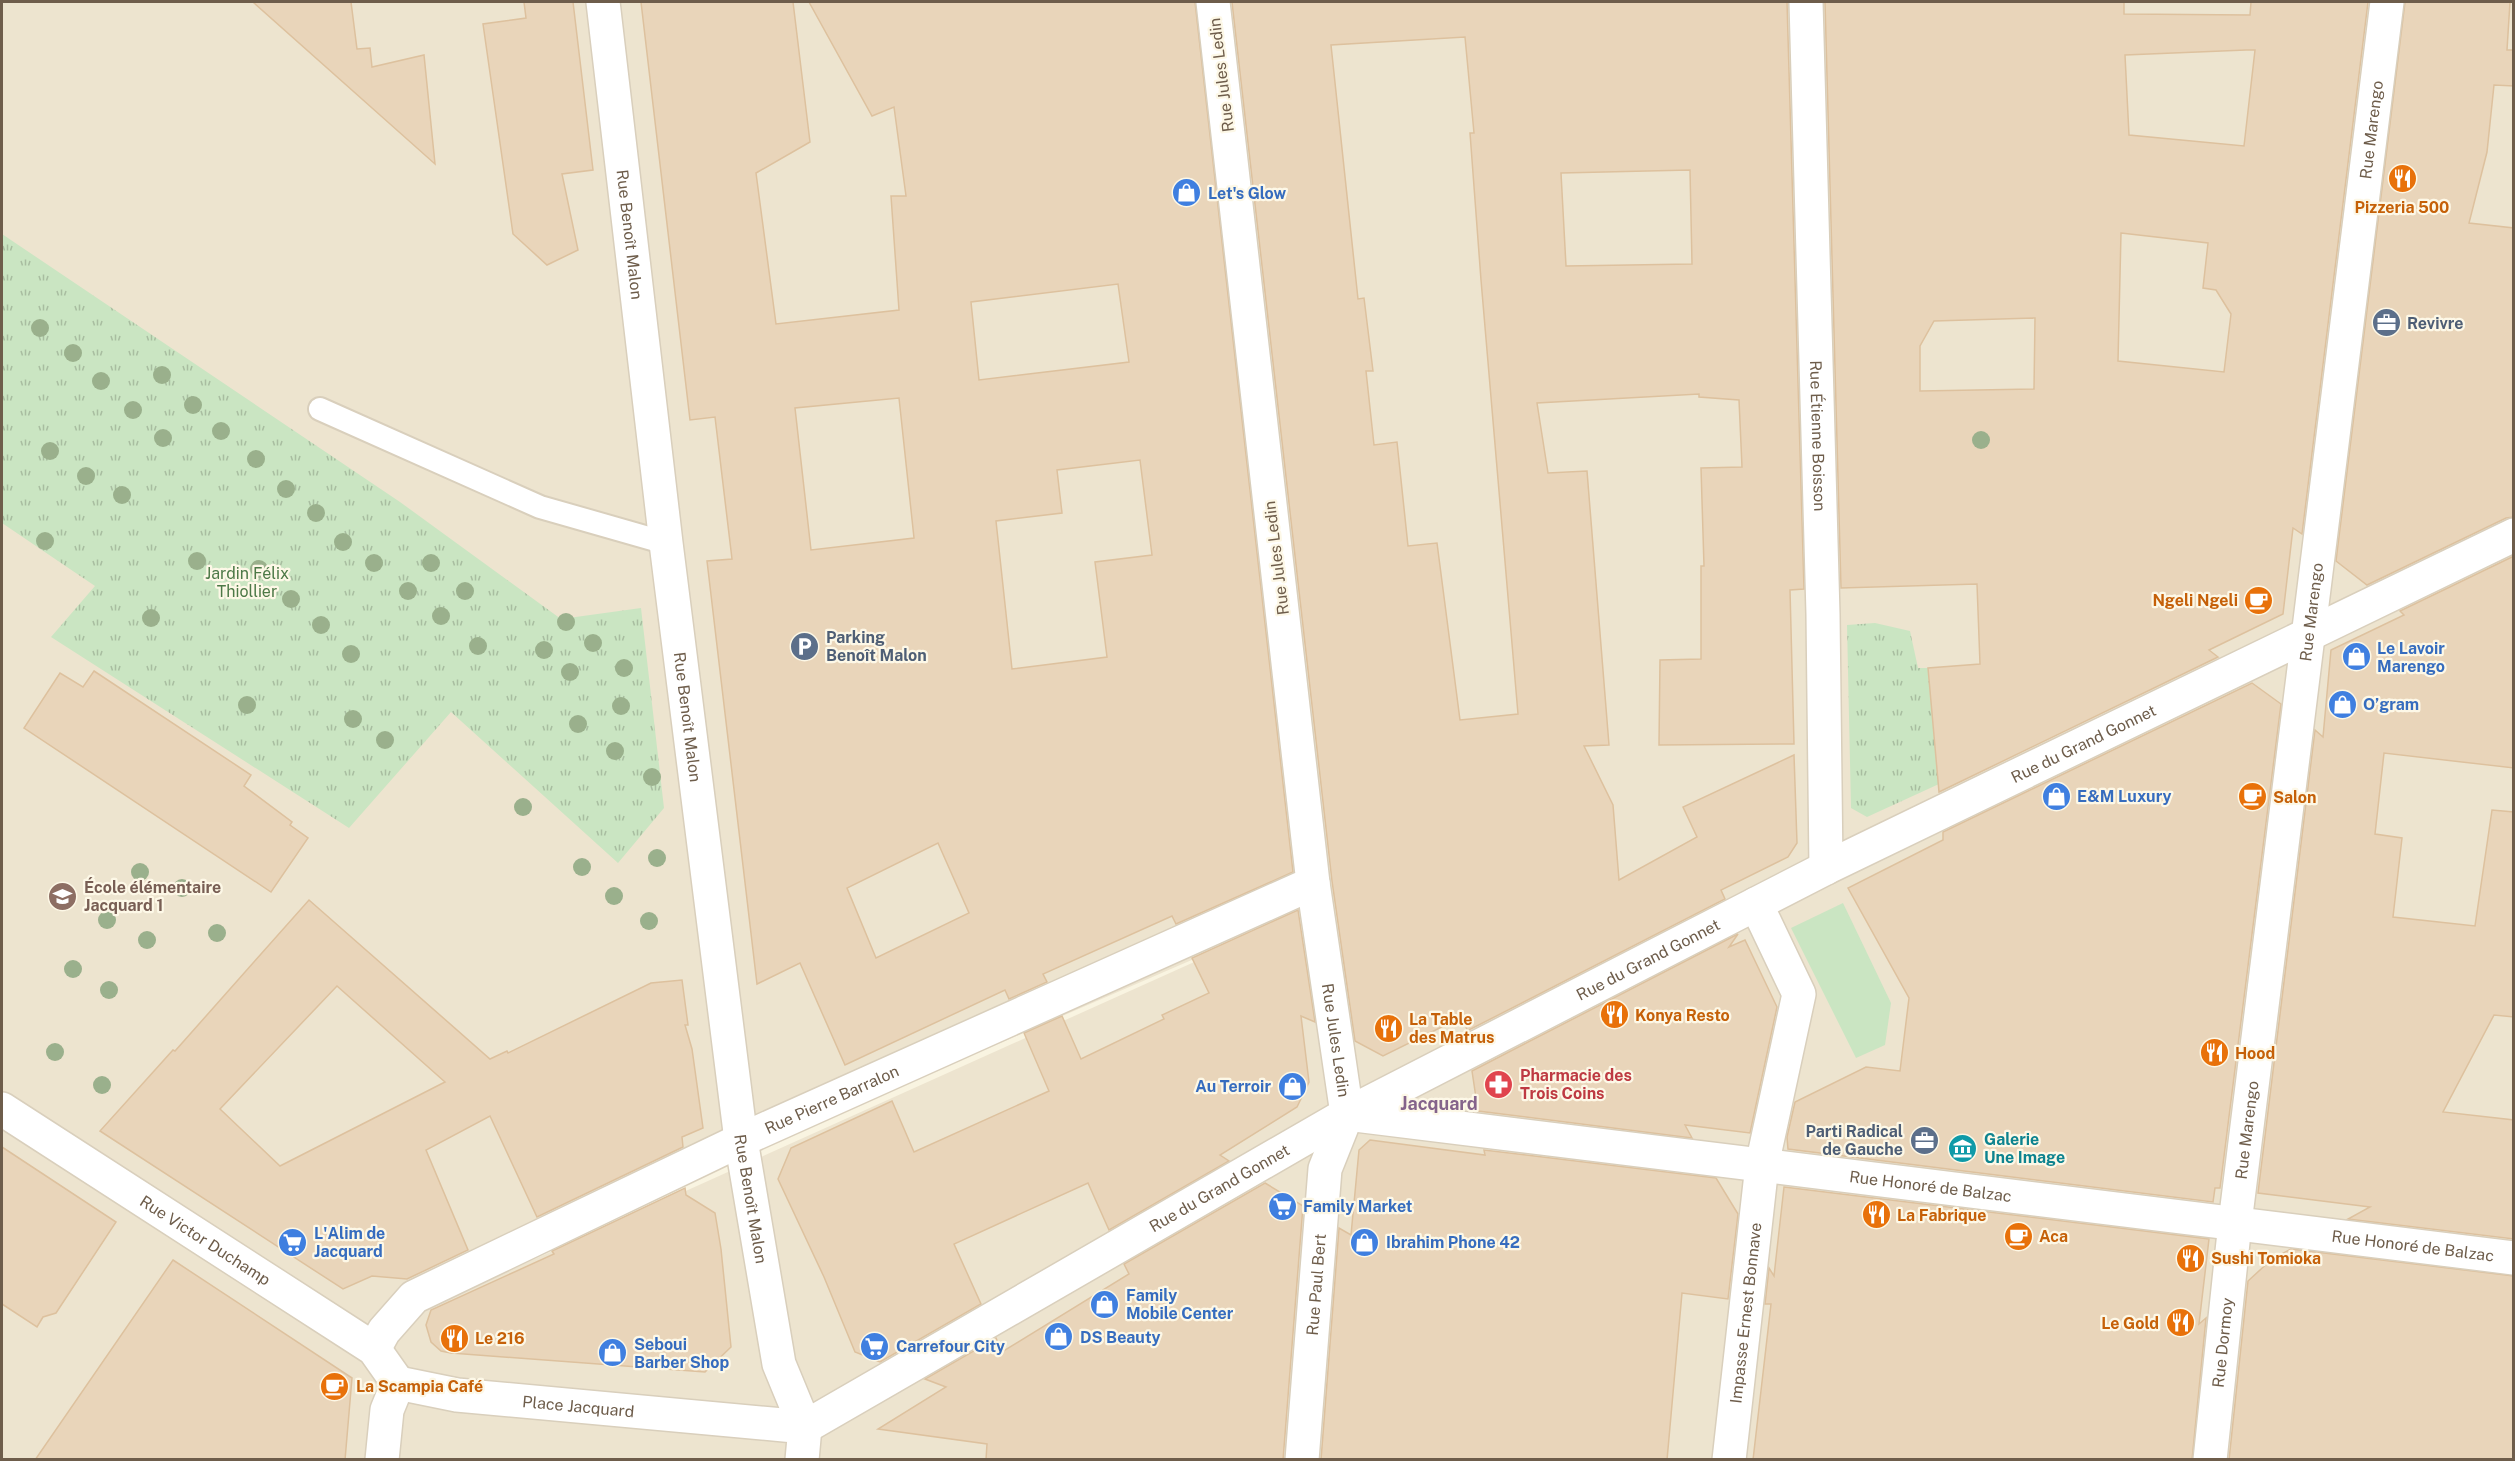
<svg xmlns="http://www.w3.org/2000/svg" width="2515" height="1461" font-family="'Public Sans',sans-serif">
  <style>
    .residential { fill: #ede4cf; fill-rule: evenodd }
    .grass { fill: #cae5c2 }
    .park { fill: url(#park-tufts) }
    .building { fill: #e9d5ba; stroke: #ddc19e; stroke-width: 1.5; fill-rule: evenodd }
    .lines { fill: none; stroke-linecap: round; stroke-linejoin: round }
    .service-casing { stroke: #d9cfbc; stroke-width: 26 }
    .pedestrian-casing { stroke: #d9cfbc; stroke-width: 36 }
    .minor-casing { stroke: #d9cfbc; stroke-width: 36 }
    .service { stroke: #fff; stroke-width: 22 }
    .pedestrian { stroke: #fff; stroke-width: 33 }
    .minor { stroke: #fff; stroke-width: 33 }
    .tree { fill: #9ab08c }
    .labels { text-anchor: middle; stroke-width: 4.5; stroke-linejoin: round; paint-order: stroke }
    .street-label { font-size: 16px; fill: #6e5d4b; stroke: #fdf8e7 }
    .shop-label { font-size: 16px; font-weight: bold; fill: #366cbe; stroke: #fdf8e7; text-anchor: start }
    .food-label { font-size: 16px; font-weight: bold; fill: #c56008; stroke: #fdf8e7; text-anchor: start }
    .service-label { font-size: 16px; font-weight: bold; fill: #4e5e75; stroke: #fdf8e7; text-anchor: start }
    .park-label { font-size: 16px; fill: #4d7947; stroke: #fdf8e7 }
    .education-label { font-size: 16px; font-weight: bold; fill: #785e54; stroke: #fdf8e7; text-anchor: start }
    .health-label { font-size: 16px; font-weight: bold; fill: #be3a42; stroke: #fdf8e7; text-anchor: start }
    .culture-label { font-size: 16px; font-weight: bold; fill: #0d838f; stroke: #fdf8e7; text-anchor: start }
    .neighbourhood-label { font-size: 18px; font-weight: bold; fill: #84638b; stroke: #fdf8e7 }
  </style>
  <defs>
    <pattern id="park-tufts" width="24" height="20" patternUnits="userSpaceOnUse" patternTransform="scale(1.5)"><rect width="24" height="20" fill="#cae5c2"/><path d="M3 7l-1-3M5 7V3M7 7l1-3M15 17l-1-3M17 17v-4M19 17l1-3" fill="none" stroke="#a8bda0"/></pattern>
  </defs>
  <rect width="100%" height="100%" fill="#f9f4e1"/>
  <!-- residential -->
  <path class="residential" d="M 2,2 L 2513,2 L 2513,1459 L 2,1460 ZM 1282,921 L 1283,922 L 388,1325 L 757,1148 Z"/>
  <!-- grass -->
  <polygon class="grass" points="1843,903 1891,1003 1885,1045 1856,1058 1791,928"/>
  <!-- park -->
  <g class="park">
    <polygon points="2,234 400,502 561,619 641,608 664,808 618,863 451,712 349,828 51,637 95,586 2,523"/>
    <polygon points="1875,623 1910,631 1918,668 1928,668 1939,784 1867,817 1851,808 1847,625"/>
  </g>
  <!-- building -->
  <g class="building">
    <polygon points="253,2 351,2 357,49 370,48 372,67 424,55 435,164"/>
    <polygon points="524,2 573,2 593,170 562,174 578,250 547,265 513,234 483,24 526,18"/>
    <path d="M 641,2 L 793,2 L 810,142 L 756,173 L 776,324 L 899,310 L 891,196 L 906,196 L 894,107 L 872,116 L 809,2 L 1195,2 L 1293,872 L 1176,924 L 1172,916 L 1043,974 L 1047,982 L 1009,999 L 1005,990 L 845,1065 L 800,963 L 757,984 L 707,561 L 732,559 L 715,417 L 690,420 ZM 1118,284 L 1129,362 L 979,380 L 971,302 ZM 899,398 L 914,538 L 811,550 L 795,408 ZM 1140,460 L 1152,555 L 1095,562 L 1107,657 L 1012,669 L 996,521 L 1062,513 L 1057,470 ZM 938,843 L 969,913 L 876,958 L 847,888 Z"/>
    <path d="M 1232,2 L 1787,2 L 1804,589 L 1790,590 L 1794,744 L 1659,745 L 1660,660 L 1701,659 L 1701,566 L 1704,566 L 1701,468 L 1742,467 L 1739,400 L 1699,397 L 1699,394 L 1537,403 L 1548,473 L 1587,471 L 1609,745 L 1584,746 L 1613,805 L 1619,880 L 1697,837 L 1683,807 L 1794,755 L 1797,843 L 1788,857 L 1721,890 L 1725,899 L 1467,1031 L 1464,1016 L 1383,1056 L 1355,1041 L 1332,881 ZM 1465,37 L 1474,133 L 1470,133 L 1481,280 L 1518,714 L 1460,720 L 1437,543 L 1408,546 L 1397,442 L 1374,445 L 1366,371 L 1373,371 L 1364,298 L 1358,299 L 1331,45 ZM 1690,170 L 1692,264 L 1566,266 L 1561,173 Z"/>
    <path d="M 1825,2 L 2124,2 L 2124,14 L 2250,15 L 2251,2 L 2368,2 L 2302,534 L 2293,528 L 2283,614 L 2209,650 L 2218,657 L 1939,792 L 1928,668 L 1980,664 L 1977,584 L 1841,588 ZM 2246,50 L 2255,50 L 2244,146 L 2129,135 L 2125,55 ZM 2121,233 L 2208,243 L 2203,288 L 2216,290 L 2231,314 L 2224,372 L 2118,361 ZM 2035,318 L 2034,389 L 1920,391 L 1920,346 L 1934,321 Z"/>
    <polygon points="2405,2 2510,2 2507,50 2514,50 2514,86 2494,85 2487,152 2469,223 2514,228 2514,517 2506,518 2367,585 2336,561"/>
    <polygon points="2514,556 2514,768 2384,753 2375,834 2402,838 2393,917 2475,926 2492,810 2514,812 2514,1017 2494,1015 2443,1112 2514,1120 2514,1239 2348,1219 2370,1207 2258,1193 2315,730 2323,737 2331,650 2404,615 2400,611"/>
    <polygon points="94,671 251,775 244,786 292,822 290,825 308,838 271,892 24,728 60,673 83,687"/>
    <polygon points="2252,683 2281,704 2220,1188 2215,1188 2213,1202 1788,1149 1787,1137 1795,1102 1866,1067 1900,1071 1909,998 1848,888 1943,840 1943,832"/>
    <path d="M 309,900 L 490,1059 L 507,1051 L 508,1053 L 651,983 L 682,980 L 688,1025 L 685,1025 L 692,1049 L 703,1128 L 682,1137 L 683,1147 L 537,1217 L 490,1116 L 426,1150 L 468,1250 L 407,1279 L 372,1276 L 343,1289 L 100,1131 L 173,1050 L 175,1051 ZM 337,986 L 445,1082 L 280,1166 L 220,1109 Z"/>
    <polygon points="1298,910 1315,1022 1301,1016 1309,1082 1297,1107 1220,1155 1229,1161 1109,1230 1088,1183 954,1244 981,1304 880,1362 855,1352 824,1277 778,1179 791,1148 892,1101 914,1152 1049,1091 1024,1033 1062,1016 1081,1059 1164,1019 1162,1015 1209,993 1192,958"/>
    <polygon points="1738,934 1729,947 1745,940 1777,1007 1750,1133 1685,1125 1692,1138 1478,1111 1472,1071"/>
    <polygon points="1370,1140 1485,1155 1484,1150 1716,1178 1738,1214 1728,1299 1682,1293 1667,1460 1321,1460 1339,1228 1351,1235 1359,1150"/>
    <polygon points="2,1147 116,1222 56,1313 43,1317 37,1327 2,1304"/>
    <polygon points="1265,1183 1303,1206 1283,1460 986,1460 987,1444 878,1429 946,1387 925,1379 996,1338 1002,1352 1129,1274 1124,1264"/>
    <polygon points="1784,1187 2209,1239 2199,1324 2206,1318 2192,1460 1753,1460 1771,1304 1765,1304 1769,1268 1774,1276"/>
    <polygon points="685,1188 686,1195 715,1213 721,1249 731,1347 705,1372 451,1353 441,1351 431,1342 426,1325 431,1310 554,1254 552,1251"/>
    <polygon points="2291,1249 2514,1276 2514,1460 2229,1460 2248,1281 2272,1259"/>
    <polygon points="173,1260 352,1378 345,1460 35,1460"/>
  </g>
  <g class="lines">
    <defs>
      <polyline id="service" points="320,409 540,507 666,543"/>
      <g id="pedestrian">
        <path id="s1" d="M 1313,883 L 1347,1114"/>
        <polyline points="1756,904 1799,994 1762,1165"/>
      </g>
      <g id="minor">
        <path id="s2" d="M 603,2 L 666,543 L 741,1140 L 779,1364 L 805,1427 L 1347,1114 L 1826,868 L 2514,535"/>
        <path id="s3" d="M 1806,2 L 1823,614 L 1826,868"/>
        <path id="s4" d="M 2,1109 L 374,1349 L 398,1383"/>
        <path id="s5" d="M 1347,1114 L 2514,1258"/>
        <path id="s6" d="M 374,1349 L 384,1331 L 414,1297 L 741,1140 L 1313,883 L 1213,2"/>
        <path id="s7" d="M 398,1383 L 457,1395 L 805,1427 L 802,1460"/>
        <polyline points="382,1460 387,1410 398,1383"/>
        <path id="s8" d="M 1302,1460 L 1325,1169 L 1347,1114"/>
        <path id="s9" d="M 1729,1460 L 1762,1165"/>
        <path id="s10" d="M 2210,1460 L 2235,1223 L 2387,2"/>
      </g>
    </defs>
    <!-- service casing -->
    <use href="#service" class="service-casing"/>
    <!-- pedestrian casing -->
    <use href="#pedestrian" class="pedestrian-casing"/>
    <!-- minor casing -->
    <use href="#minor" class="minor-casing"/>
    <!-- service -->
    <use href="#service" class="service"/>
    <!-- pedestrian -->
    <use href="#pedestrian" class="pedestrian"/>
    <!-- minor -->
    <use href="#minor" class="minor"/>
  </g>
  <!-- trees -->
  <g class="tree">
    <circle cx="40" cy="328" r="9"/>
    <circle cx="73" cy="353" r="9"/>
    <circle cx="162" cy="375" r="9"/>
    <circle cx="101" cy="381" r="9"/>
    <circle cx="193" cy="405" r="9"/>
    <circle cx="133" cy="410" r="9"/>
    <circle cx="221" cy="431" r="9"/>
    <circle cx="163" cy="438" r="9"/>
    <circle cx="1981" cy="440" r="9"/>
    <circle cx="50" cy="451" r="9"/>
    <circle cx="256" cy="459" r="9"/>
    <circle cx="86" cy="476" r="9"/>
    <circle cx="286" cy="489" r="9"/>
    <circle cx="122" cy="495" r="9"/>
    <circle cx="316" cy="513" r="9"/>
    <circle cx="45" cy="541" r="9"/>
    <circle cx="343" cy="542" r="9"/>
    <circle cx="197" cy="561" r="9"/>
    <circle cx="374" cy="563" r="9"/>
    <circle cx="431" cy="563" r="9"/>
    <circle cx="259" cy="569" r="9"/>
    <circle cx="408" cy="591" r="9"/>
    <circle cx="465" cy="591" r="9"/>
    <circle cx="291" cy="599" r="9"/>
    <circle cx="441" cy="616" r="9"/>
    <circle cx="151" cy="618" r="9"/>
    <circle cx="566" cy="622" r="9"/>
    <circle cx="321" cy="625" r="9"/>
    <circle cx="593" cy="643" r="9"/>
    <circle cx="478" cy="646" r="9"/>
    <circle cx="544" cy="650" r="9"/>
    <circle cx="351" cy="654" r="9"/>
    <circle cx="624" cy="668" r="9"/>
    <circle cx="570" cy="672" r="9"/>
    <circle cx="247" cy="705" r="9"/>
    <circle cx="621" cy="706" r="9"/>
    <circle cx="353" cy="719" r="9"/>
    <circle cx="578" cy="724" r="9"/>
    <circle cx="385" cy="740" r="9"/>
    <circle cx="615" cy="751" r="9"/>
    <circle cx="652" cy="777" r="9"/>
    <circle cx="523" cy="807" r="9"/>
    <circle cx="657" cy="858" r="9"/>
    <circle cx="582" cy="867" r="9"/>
    <circle cx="140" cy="872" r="9"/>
    <circle cx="182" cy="888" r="9"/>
    <circle cx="614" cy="896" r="9"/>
    <circle cx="107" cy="920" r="9"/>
    <circle cx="649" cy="921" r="9"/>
    <circle cx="217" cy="933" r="9"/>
    <circle cx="147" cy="940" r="9"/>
    <circle cx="73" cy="969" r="9"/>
    <circle cx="109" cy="990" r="9"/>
    <circle cx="55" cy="1052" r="9"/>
    <circle cx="102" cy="1085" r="9"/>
  </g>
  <!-- icons -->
  <defs>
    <symbol id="restaurant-disc" viewBox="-11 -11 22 22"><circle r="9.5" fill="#e8710a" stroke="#fdf8e7"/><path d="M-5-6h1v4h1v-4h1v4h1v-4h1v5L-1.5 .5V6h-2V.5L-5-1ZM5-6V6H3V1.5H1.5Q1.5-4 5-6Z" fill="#fff"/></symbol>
    <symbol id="shop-disc" viewBox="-11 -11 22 22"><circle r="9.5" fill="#3f7fe0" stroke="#fdf8e7"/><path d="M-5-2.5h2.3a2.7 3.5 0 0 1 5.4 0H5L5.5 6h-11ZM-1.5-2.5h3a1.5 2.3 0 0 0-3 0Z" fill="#fff"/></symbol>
    <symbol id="office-disc" viewBox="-11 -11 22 22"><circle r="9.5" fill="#5c6f8a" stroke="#fdf8e7"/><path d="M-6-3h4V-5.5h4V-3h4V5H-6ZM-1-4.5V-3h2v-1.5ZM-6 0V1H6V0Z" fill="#fff"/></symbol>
    <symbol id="cafe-disc" viewBox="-11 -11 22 22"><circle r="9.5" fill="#e8710a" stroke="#fdf8e7"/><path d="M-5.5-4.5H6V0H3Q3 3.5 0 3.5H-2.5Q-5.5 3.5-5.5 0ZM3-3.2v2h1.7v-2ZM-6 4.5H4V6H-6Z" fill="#fff"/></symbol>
    <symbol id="parking-disc" viewBox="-11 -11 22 22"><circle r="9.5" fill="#5c6f8a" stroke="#fdf8e7"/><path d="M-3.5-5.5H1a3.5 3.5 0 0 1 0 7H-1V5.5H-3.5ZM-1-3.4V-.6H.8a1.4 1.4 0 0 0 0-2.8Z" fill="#fff"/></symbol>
    <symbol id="school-disc" viewBox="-11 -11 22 22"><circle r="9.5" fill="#8d6e63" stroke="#fdf8e7"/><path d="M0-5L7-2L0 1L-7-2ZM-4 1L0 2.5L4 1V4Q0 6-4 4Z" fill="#fff"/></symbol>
    <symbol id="pharmacy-disc" viewBox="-11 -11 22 22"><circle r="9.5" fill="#e0444e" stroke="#fdf8e7"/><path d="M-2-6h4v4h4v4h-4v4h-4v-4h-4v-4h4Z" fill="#fff"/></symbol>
    <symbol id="museum-disc" viewBox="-11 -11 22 22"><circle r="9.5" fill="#0f9aa8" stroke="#fdf8e7"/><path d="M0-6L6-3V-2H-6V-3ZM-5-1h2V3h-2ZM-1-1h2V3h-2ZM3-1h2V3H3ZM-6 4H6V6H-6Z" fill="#fff"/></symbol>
    <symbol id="supermarket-disc" viewBox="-11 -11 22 22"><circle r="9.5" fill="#3f7fe0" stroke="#fdf8e7"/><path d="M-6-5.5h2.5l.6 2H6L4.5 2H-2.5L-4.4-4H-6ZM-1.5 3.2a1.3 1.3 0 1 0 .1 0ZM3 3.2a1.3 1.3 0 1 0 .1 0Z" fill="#fff"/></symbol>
  </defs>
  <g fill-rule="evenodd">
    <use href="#restaurant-disc" x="2386" y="162" width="33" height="33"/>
    <use href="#shop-disc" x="1170" y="176" width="33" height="33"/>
    <use href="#office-disc" x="2370" y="306" width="33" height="33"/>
    <use href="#cafe-disc" x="2242" y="584" width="33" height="33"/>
    <use href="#parking-disc" x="788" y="630" width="33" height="33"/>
    <use href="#shop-disc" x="2340" y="640" width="33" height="33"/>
    <use href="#shop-disc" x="2326" y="688" width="33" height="33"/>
    <use href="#shop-disc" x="2040" y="780" width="33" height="33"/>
    <use href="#cafe-disc" x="2236" y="780" width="33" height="33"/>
    <use href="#school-disc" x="46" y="880" width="33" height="33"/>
    <use href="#restaurant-disc" x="1598" y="998" width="33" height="33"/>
    <use href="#restaurant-disc" x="1372" y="1012" width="33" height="33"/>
    <use href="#restaurant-disc" x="2198" y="1036" width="33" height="33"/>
    <use href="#pharmacy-disc" x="1482" y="1068" width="33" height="33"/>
    <use href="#shop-disc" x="1276" y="1070" width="33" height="33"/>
    <use href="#office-disc" x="1908" y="1124" width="33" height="33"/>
    <use href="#museum-disc" x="1946" y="1132" width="33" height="33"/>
    <use href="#supermarket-disc" x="1266" y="1190" width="33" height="33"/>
    <use href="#restaurant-disc" x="1860" y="1198" width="33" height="33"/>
    <use href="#cafe-disc" x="2002" y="1220" width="33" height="33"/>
    <use href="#supermarket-disc" x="276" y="1226" width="33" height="33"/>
    <use href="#shop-disc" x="1348" y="1226" width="33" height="33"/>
    <use href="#restaurant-disc" x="2174" y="1242" width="33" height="33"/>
    <use href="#shop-disc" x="1088" y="1288" width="33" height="33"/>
    <use href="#restaurant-disc" x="2164" y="1306" width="33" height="33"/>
    <use href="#shop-disc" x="1042" y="1320" width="33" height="33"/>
    <use href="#restaurant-disc" x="438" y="1322" width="33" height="33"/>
    <use href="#supermarket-disc" x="858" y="1330" width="33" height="33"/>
    <use href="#shop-disc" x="596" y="1336" width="33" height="33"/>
    <use href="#cafe-disc" x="318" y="1370" width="33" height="33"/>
  </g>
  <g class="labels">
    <!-- street labels -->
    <g class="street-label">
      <text transform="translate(1221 75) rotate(-97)" y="6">Rue Jules Ledin</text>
      <text dy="6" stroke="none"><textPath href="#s10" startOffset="1340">Rue Marengo</textPath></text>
      <text dy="6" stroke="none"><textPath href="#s2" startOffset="234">Rue Benoît Malon</textPath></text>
      <text dy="6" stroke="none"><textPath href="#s3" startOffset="434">Rue Étienne Boisson</textPath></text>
      <text transform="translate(1276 558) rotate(-97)" y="6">Rue Jules Ledin</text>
      <text dy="6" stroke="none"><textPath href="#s10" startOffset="854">Rue Marengo</textPath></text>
      <text dy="6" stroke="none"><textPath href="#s2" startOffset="720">Rue Benoît Malon</textPath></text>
      <text dy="6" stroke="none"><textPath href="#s2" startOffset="2892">Rue du Grand Gonnet</textPath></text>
      <text dy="6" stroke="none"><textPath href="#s2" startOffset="2406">Rue du Grand Gonnet</textPath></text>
      <text dy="6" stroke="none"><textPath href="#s1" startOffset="159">Rue Jules Ledin</textPath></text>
      <text dy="6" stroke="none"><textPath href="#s6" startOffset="528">Rue Pierre Barralon</textPath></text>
      <text dy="6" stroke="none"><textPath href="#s10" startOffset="332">Rue Marengo</textPath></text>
      <text dy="6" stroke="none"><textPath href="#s5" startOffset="588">Rue Honoré de Balzac</textPath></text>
      <text dy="6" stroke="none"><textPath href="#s2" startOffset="1920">Rue du Grand Gonnet</textPath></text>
      <text dy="6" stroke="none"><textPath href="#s2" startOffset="1206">Rue Benoît Malon</textPath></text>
      <text dy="6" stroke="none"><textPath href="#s4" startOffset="242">Rue Victor Duchamp</textPath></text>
      <text dy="6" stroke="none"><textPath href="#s5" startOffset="1074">Rue Honoré de Balzac</textPath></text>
      <text dy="6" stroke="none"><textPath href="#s8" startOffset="176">Rue Paul Bert</textPath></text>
      <text dy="6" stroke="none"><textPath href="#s9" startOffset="148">Impasse Ernest Bonnave</textPath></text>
      <text dy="6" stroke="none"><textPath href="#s10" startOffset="118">Rue Dormoy</textPath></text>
      <text dy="6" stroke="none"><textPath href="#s7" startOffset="182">Place Jacquard</textPath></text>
    </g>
    <!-- shop labels -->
    <g class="shop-label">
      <text x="1208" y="199">Let's Glow</text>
      <text x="2377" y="654">Le Lavoir<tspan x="2377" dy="18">Marengo</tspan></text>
      <text x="2363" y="710">O’gram</text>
      <text x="2077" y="802">E&amp;M Luxury</text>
      <text x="1271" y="1092" text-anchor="end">Au Terroir</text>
      <text x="1303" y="1212">Family Market</text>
      <text x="314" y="1239">L'Alim de<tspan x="314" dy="18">Jacquard</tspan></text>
      <text x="1386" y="1248">Ibrahim Phone 42</text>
      <text x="1126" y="1301">Family<tspan x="1126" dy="18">Mobile Center</tspan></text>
      <text x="1080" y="1343">DS Beauty</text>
      <text x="634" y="1350">Seboui<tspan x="634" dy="18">Barber Shop</tspan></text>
      <text x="896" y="1352">Carrefour City</text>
    </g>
    <!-- food labels -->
    <g class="food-label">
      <text x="2402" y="213" text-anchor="middle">Pizzeria 500</text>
      <text x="2238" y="606" text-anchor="end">Ngeli Ngeli</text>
      <text x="2273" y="803">Salon</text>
      <text x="1635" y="1021">Konya Resto</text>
      <text x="1409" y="1025">La Table<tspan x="1409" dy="18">des Matrus</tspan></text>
      <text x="2235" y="1059">Hood</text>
      <text x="1897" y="1221">La Fabrique</text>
      <text x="2039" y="1242">Aca</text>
      <text x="2211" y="1264">Sushi Tomioka</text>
      <text x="2159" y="1329" text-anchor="end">Le Gold</text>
      <text x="475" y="1344">Le 216</text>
      <text x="356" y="1392">La Scampia Café</text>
    </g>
    <!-- service labels -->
    <g class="service-label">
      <text x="2407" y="329">Revivre</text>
      <text x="826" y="643">Parking<tspan x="826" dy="18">Benoît Malon</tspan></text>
      <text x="1903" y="1137" text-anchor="end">Parti Radical<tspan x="1903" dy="18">de Gauche</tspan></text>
    </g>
    <!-- park labels -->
    <g class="park-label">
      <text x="247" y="579">Jardin Félix<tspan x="247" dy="18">Thiollier</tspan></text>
    </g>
    <!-- education labels -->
    <g class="education-label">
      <text x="84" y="893">École élémentaire<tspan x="84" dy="18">Jacquard 1</tspan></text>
    </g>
    <!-- health labels -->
    <g class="health-label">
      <text x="1520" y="1081">Pharmacie des<tspan x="1520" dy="18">Trois Coins</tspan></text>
    </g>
    <!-- culture labels -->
    <g class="culture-label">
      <text x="1984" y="1145">Galerie<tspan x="1984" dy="18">Une Image</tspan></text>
    </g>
    <!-- neighbourhood labels -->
    <g class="neighbourhood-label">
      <text x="1439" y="1110">Jacquard</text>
    </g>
  </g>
  <!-- border -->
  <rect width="2515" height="1461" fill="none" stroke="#6e5d4b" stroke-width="6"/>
</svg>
